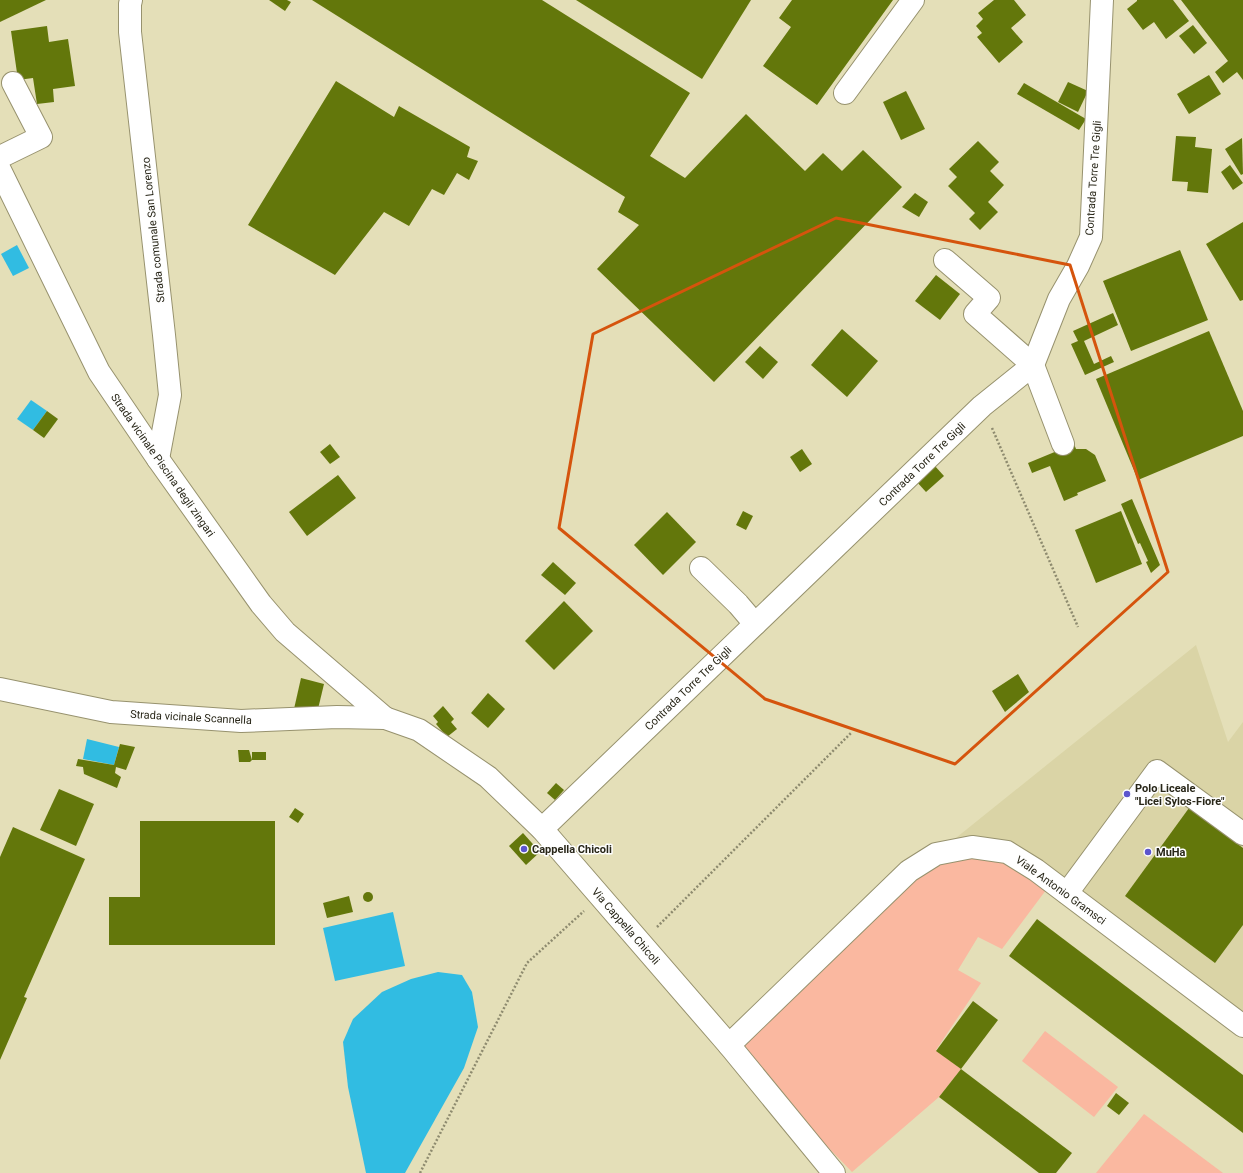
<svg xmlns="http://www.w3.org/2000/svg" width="1243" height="1173" font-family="Roboto,sans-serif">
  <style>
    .built { fill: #dad4a6 }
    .green { fill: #fab8a0 }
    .water { fill: #31bce2 }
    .building { fill: #63770b }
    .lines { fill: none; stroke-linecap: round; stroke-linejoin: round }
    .minor-casing { stroke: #97926e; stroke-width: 24 }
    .path { stroke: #8e8b6f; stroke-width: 2.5; stroke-dasharray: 2 2; stroke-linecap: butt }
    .minor { stroke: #fff; stroke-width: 22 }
    .marked { fill: none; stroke: #d5540d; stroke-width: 3; stroke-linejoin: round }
    .poi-dot { fill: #5c55cd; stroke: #fefefe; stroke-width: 1.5 }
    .labels { text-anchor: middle; stroke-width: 3; stroke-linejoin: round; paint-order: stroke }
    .street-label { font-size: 11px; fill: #282618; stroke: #fefefe }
    .poi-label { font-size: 11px; font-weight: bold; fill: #282618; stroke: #fefefe; text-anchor: start }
  </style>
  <rect width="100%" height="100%" fill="#e4dfb8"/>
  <!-- built -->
  <polygon class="built" points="1196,645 1228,742 1243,722 1243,1026 1036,870 936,854"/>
  <!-- green -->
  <g class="green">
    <polygon points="972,847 1052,882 1002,949 978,937 958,970 981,983 936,1050 961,1069 939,1097 852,1172 729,1045 909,871"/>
    <polygon points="1045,1031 1118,1087 1094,1117 1022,1061"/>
    <polygon points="1144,1114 1223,1173 1096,1173"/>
  </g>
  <!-- water -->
  <g class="water">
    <polygon points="17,245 29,268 13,276 1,254"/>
    <polygon points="31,400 47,411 33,430 17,419"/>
    <polygon points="87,739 119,747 114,765 83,759"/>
    <polygon points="393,912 405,966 335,981 323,928"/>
    <polygon points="438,972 462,975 472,992 478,1027 464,1068 405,1173 366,1173 348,1087 343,1042 353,1019 382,992 411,979"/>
  </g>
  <!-- building -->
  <g class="building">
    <polygon points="0,0 46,0 0,22"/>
    <polygon points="269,0 287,0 291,2 285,11"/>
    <polygon points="312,0 542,0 690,93 650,156 685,178 746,114 805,171 823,153 842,171 863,150 902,187 714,382 597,269 639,225 618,212 625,197"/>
    <polygon points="576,0 751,0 702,79"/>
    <polygon points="792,0 893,0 817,105 763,66 791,27 779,18"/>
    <polygon points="994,0 1014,0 1026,15 1011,28 1023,42 999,63 977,37 982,33 976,26 983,19 978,13"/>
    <polygon points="1137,0 1173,0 1189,21 1166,39 1154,22 1143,30 1127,9 1137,1"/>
    <polygon points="1181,0 1243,0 1243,80 1237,72 1223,83 1215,72 1228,61"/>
    <polygon points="1193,25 1207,43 1194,54 1179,36"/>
    <polygon points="47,26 49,42 68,39 75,86 53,89 54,102 37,104 33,78 18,80 11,31"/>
    <polygon points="1209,75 1221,94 1189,114 1177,94"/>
    <polygon points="336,81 394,117 399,106 470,147 467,157 478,161 469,180 457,173 444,195 432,189 409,226 384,212 335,275 248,225"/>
    <polygon points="1068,82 1088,91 1078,112 1058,102"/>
    <polygon points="1024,83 1086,119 1079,130 1017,94"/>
    <polygon points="906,91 925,129 901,140 883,102"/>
    <polygon points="1176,136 1196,137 1195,147 1212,149 1208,193 1187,191 1188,182 1172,181"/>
    <polygon points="1242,138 1243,174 1241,175 1225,149"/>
    <polygon points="978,141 999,162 990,171 1004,185 988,202 998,212 980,230 969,219 975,213 948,186 957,177 949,169"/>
    <polygon points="1230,165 1243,183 1233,190 1221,172"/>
    <polygon points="915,193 928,202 919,217 902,207"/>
    <polygon points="1243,222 1243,300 1240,301 1206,244"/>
    <polygon points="1180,250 1208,320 1131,351 1103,281"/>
    <polygon points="936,275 960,294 940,320 915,301"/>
    <polygon points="1113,313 1118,325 1084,341 1094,364 1111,356 1114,362 1085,375 1071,344 1078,341 1073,331"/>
    <polygon points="842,329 878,361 847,397 811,365"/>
    <polygon points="1209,331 1243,411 1243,436 1138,480 1096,379"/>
    <polygon points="760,346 778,362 763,379 745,362"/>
    <polygon points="47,411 58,419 44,438 33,430"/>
    <polygon points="330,444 340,457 330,464 320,452"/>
    <polygon points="1074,444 1076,449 1086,449 1095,455 1106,481 1077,493 1078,495 1064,501 1050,466 1032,473 1028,463"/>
    <polygon points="802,449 812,464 800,472 790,457"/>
    <polygon points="934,465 944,476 926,492 916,481"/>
    <polygon points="338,475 356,498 307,536 289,512"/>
    <polygon points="1132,499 1160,565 1151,573 1146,562 1148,561 1140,543 1138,544 1121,504"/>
    <polygon points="743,511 753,516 746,530 736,525"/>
    <polygon points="1121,511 1142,564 1096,583 1075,530"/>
    <polygon points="667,512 696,542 663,575 634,545"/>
    <polygon points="553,562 576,583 565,595 541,575"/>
    <polygon points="564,601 593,631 554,670 525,641"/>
    <polygon points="1018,674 1029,692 1005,712 992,691"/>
    <polygon points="301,678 324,684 318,709 294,709"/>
    <polygon points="488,693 505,709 488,728 471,713"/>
    <polygon points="443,706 454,719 451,722 457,729 447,737 436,724 438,722 433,716"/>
    <polygon points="120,744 135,747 126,770 116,767 115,773 121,777 117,788 84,774 83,767 76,766 78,759 114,765"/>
    <polygon points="238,750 249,750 252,760 250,762 239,762"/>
    <rect x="252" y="752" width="14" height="8"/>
    <polygon points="556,783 564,790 555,800 547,793"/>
    <polygon points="59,789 94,804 76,846 40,830"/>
    <polygon points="295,808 304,814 298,823 289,817"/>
    <polygon points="1189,808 1243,848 1243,925 1215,963 1125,896"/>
    <polygon points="140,821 275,821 275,945 109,945 109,897 140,897"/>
    <polygon points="13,827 85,859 24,997 27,998 0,1060 0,857"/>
    <polygon points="523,833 540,852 526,865 509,846"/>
    <circle cx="368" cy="897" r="5"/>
    <polygon points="349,896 353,912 327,918 323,903"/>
    <polygon points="1037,919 1243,1075 1243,1133 1009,956"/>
    <polygon points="973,1001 998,1020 961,1069 936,1051"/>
    <polygon points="961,1069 1072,1153 1056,1173 1039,1173 939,1097"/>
    <polygon points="1116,1093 1129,1103 1119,1115 1107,1106"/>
  </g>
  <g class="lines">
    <defs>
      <g id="minor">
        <polyline points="131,0 130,4 130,32 164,335 170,395 158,459"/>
        <polyline points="845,93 913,0"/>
        <polyline points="0,157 41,137 13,83"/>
        <polyline points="0,170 99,372 158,459 261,604 285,632 385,718"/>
        <polyline points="945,260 989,298 975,314 1033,365 1063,444"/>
        <polyline points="701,568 738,604 755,624"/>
        <polyline points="0,689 111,712 241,721 337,717 385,718 419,730 488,777 542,829 729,1045 834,1173"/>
        <polyline points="542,829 982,406 1033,365 1059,299 1078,266 1091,237 1102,0"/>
        <polyline points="1067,893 1157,771 1243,834"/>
        <polyline points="729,1045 909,871 936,854 972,847 1007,852 1036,870 1243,1026"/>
      </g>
    </defs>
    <!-- minor casing -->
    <use href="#minor" class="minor-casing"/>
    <!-- path -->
    <g class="path">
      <polyline points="992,428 1078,627"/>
      <polyline points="657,927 852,732"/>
      <polyline points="420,1173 527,963 584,911"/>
    </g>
    <!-- minor -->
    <use href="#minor" class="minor"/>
  </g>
  <!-- marked area -->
  <path class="marked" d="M 836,218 L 1070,265 L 1168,572 L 955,764 L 765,699 L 559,528 L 593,334 Z"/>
  <!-- markers -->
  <g class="poi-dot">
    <circle cx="1127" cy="794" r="4"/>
    <circle cx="524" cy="849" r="4"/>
    <circle cx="1148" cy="852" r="4"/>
  </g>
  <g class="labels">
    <!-- street labels -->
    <g class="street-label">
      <text transform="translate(1093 178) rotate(-86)" y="4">Contrada Torre Tre Gigli</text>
      <text transform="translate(153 230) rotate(-96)" y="4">Strada comunale San Lorenzo</text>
      <text transform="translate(922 464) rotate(-44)" y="4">Contrada Torre Tre Gigli</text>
      <text transform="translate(163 465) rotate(55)" y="4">Strada vicinale Piscina degli zingari</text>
      <text transform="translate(688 688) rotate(-44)" y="4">Contrada Torre Tre Gigli</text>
      <text transform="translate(191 717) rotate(3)" y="4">Strada vicinale Scannella</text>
      <text transform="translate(1061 890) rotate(36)" y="4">Viale Antonio Gramsci</text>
      <text transform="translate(626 926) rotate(49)" y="4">Via Cappella Chicoli</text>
    </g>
    <!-- poi labels -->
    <g class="poi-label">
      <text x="1135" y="792">Polo Liceale<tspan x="1135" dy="13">"Licei Sylos-Fiore"</tspan></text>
      <text x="532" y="853">Cappella Chicoli</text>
      <text x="1156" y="856">MuHa</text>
    </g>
  </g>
</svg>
